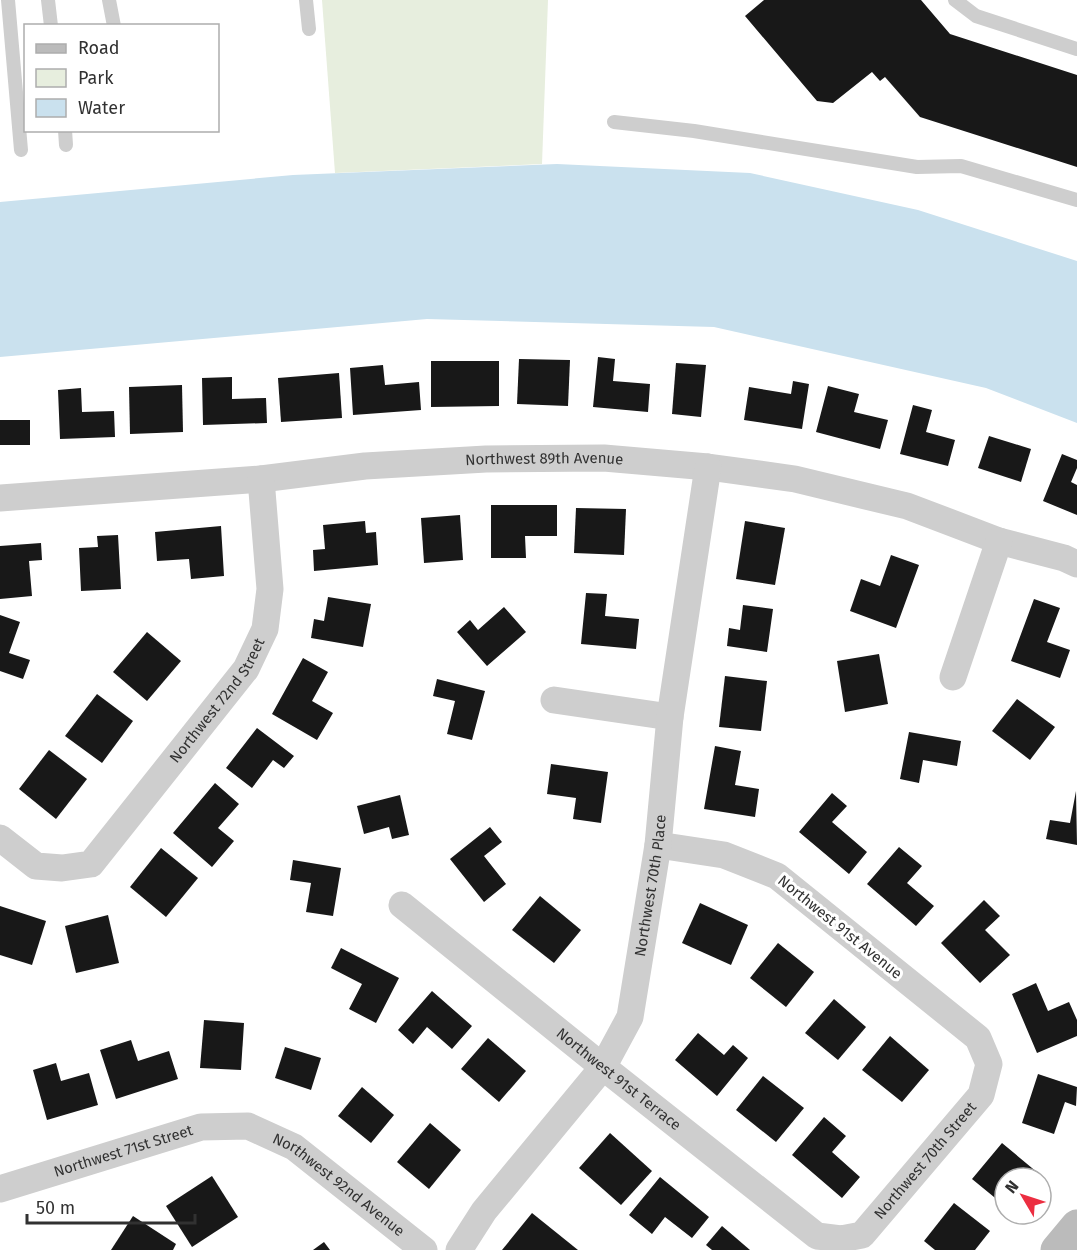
<svg xmlns="http://www.w3.org/2000/svg" width="1077" height="1250" font-family="'Fira Sans',sans-serif">
  <style>
    .green { fill: #e7eede }
    .water { fill: #cae1ee }
    .building { fill: #181818 }
    .lines { fill: none; stroke-linecap: round; stroke-linejoin: round }
    .service { stroke: #cecece; stroke-width: 14 }
    .minor { stroke: #cecece; stroke-width: 27 }
    .secondary { stroke: #bbb; stroke-width: 33 }
    .labels { text-anchor: middle; stroke-width: 6; stroke-linejoin: round; paint-order: stroke }
    .street-label { font-size: 15px; fill: #313131; stroke: #fff }
  </style>
  <rect width="100%" height="100%" fill="#fff"/>
  <!-- green -->
  <polygon class="green" points="322,0 548,0 542,164 335,173"/>
  <!-- water -->
  <polygon class="water" points="557,164 750,173 918,210 1077,261 1077,423 986,388 714,327 427,319 0,357 0,202 293,175"/>
  <!-- building -->
  <g class="building">
    <polygon points="764,0 921,0 950,34 1077,75 1077,167 920,117 885,77 880,81 872,72 833,103 817,101 745,16"/>
    <polygon points="598,357 615,359 613,381 650,384 648,412 593,407"/>
    <polygon points="519,359 570,360 568,406 517,404"/>
    <polygon points="431,361 499,361 499,406 431,407"/>
    <polygon points="676,363 706,365 701,417 672,414"/>
    <polygon points="383,365 385,385 419,382 421,410 353,415 350,368"/>
    <polygon points="339,373 342,418 281,422 278,378"/>
    <polygon points="232,377 232,399 266,398 267,423 203,425 202,378"/>
    <polygon points="793,381 809,384 802,429 744,420 749,387 791,394"/>
    <polygon points="182,385 183,432 130,434 129,387"/>
    <polygon points="828,386 859,394 854,412 888,420 880,449 816,432"/>
    <polygon points="81,388 82,412 114,411 115,437 60,439 58,390"/>
    <polygon points="913,405 932,410 926,432 955,440 948,466 900,454"/>
    <rect x="0" y="420" width="30" height="25"/>
    <polygon points="989,436 1031,449 1021,482 978,468"/>
    <polygon points="1062,454 1077,460 1077,468 1071,482 1077,485 1077,515 1043,501"/>
    <polygon points="491,505 557,505 557,536 525,536 526,558 491,558"/>
    <polygon points="576,508 626,509 624,555 574,553"/>
    <polygon points="460,515 463,560 424,563 421,518"/>
    <polygon points="365,521 366,533 376,532 378,565 314,571 313,550 325,549 323,525"/>
    <polygon points="745,521 785,528 775,585 736,579"/>
    <polygon points="221,526 224,576 191,579 189,559 157,561 155,532"/>
    <polygon points="118,535 121,589 81,591 79,548 98,547 97,536"/>
    <polygon points="41,543 42,560 29,561 32,596 0,599 0,546"/>
    <polygon points="891,555 919,565 896,628 850,611 861,579 880,586"/>
    <polygon points="586,593 607,594 605,616 639,619 636,649 581,644"/>
    <polygon points="328,597 371,604 363,647 311,638 314,619 324,621"/>
    <polygon points="1034,599 1060,608 1047,642 1070,650 1060,678 1011,661"/>
    <polygon points="743,605 773,609 767,652 727,646 729,628 740,630"/>
    <polygon points="504,607 526,632 487,666 457,632 470,620 478,630"/>
    <polygon points="0,615 20,622 9,653 30,660 23,679 0,671"/>
    <polygon points="147,632 181,661 147,701 113,672"/>
    <polygon points="879,654 888,704 845,712 837,661"/>
    <polygon points="303,658 328,672 312,701 333,713 317,740 272,714"/>
    <polygon points="725,676 767,681 761,731 719,727"/>
    <polygon points="437,679 485,691 472,740 447,734 455,701 433,696"/>
    <polygon points="97,694 133,721 102,763 65,736"/>
    <polygon points="1017,699 1055,727 1030,760 992,731"/>
    <polygon points="257,728 294,756 284,768 273,760 252,788 226,768"/>
    <polygon points="909,732 961,741 957,766 923,760 919,783 900,779"/>
    <polygon points="715,746 741,751 735,785 759,789 755,817 704,809"/>
    <polygon points="49,750 87,779 56,819 19,789"/>
    <polygon points="551,764 608,772 601,823 573,819 576,798 547,794"/>
    <polygon points="215,783 239,804 218,828 234,841 212,867 173,833"/>
    <polygon points="1076,791 1077,845 1046,839 1050,820 1070,823"/>
    <polygon points="832,793 847,806 832,822 867,852 849,874 799,832"/>
    <polygon points="400,795 409,835 392,839 389,827 364,834 357,806"/>
    <polygon points="490,827 502,842 484,856 506,884 484,902 450,859"/>
    <polygon points="899,847 922,866 907,883 934,906 916,926 867,884"/>
    <polygon points="161,848 198,878 166,917 130,887"/>
    <polygon points="293,860 341,868 333,916 306,912 311,883 290,880"/>
    <polygon points="540,896 581,930 554,963 512,930"/>
    <polygon points="984,900 1000,916 985,930 1010,955 980,983 941,943"/>
    <polygon points="700,903 748,925 731,965 682,943"/>
    <polygon points="0,906 46,921 32,965 0,955"/>
    <polygon points="108,915 119,963 76,973 65,926"/>
    <polygon points="778,943 814,972 786,1007 750,978"/>
    <polygon points="341,948 399,978 376,1023 349,1009 362,984 331,968"/>
    <polygon points="1036,983 1048,1011 1069,1002 1077,1020 1077,1036 1037,1053 1012,994"/>
    <polygon points="432,991 472,1026 452,1049 427,1027 413,1044 398,1030"/>
    <polygon points="834,999 866,1027 838,1060 805,1033"/>
    <polygon points="204,1020 244,1023 241,1070 200,1068"/>
    <polygon points="698,1033 724,1055 733,1045 748,1058 717,1096 675,1060"/>
    <polygon points="890,1036 929,1070 902,1102 862,1070"/>
    <polygon points="488,1038 526,1071 499,1102 461,1069"/>
    <polygon points="131,1040 138,1061 169,1051 178,1079 116,1099 100,1050"/>
    <polygon points="285,1047 321,1058 311,1090 275,1078"/>
    <polygon points="56,1063 61,1081 89,1073 98,1105 47,1120 33,1070"/>
    <polygon points="1038,1074 1077,1087 1076,1106 1065,1102 1054,1134 1022,1123"/>
    <polygon points="763,1076 804,1108 776,1142 736,1110"/>
    <polygon points="362,1087 394,1115 371,1143 338,1116"/>
    <polygon points="824,1117 846,1136 832,1152 860,1177 842,1198 792,1155"/>
    <polygon points="430,1123 461,1150 429,1189 397,1162"/>
    <polygon points="610,1133 652,1171 621,1205 579,1168"/>
    <polygon points="1002,1143 1038,1173 1034,1178 1005,1178 1005,1206 972,1179"/>
    <polygon points="212,1176 238,1217 192,1247 166,1206"/>
    <polygon points="660,1177 709,1217 692,1238 665,1217 652,1234 629,1215"/>
    <polygon points="954,1203 990,1231 975,1250 935,1250 924,1241"/>
    <polygon points="532,1213 578,1250 502,1250"/>
    <polygon points="133,1216 176,1244 173,1250 111,1250"/>
    <polygon points="722,1226 750,1250 712,1250 706,1245"/>
    <polygon points="324,1242 330,1250 313,1250"/>
  </g>
  <g class="lines">
    <!-- service -->
    <g class="service">
      <polyline points="8,0 21,150"/>
      <polyline points="48,0 51,26"/>
      <polyline points="109,0 114,26"/>
      <polyline points="306,0 309,29"/>
      <polyline points="955,0 976,16 1077,49"/>
      <polyline points="614,122 694,131 917,167 961,166 1077,200"/>
      <polyline points="65,130 66,145"/>
    </g>
    <!-- minor -->
    <g class="minor">
      <path id="s1" d="M 0,498 L 261,479 L 365,466 L 486,459 L 604,458 L 708,467 L 795,479 L 907,506 L 999,541 L 1064,558 L 1077,564"/>
      <polyline points="953,677 999,541"/>
      <polyline points="554,700 670,717"/>
      <path id="s2" d="M 0,838 L 36,866 L 62,868 L 91,864 L 246,669 L 265,629 L 270,589 L 261,479"/>
      <path id="s3" d="M 402,905 L 603,1067 L 817,1236 L 841,1239 L 862,1235 L 981,1095 L 989,1064 L 978,1038 L 777,876 L 724,855 L 658,845"/>
      <path id="s4" d="M 0,1189 L 201,1127 L 248,1126 L 294,1147 L 424,1250"/>
      <path id="s5" d="M 459,1250 L 484,1211 L 603,1067 L 630,1017 L 658,845 L 670,717 L 708,467"/>
    </g>
    <!-- secondary -->
    <polyline class="secondary" points="1057,1250 1077,1226"/>
  </g>
  <g class="labels">
    <!-- street labels -->
    <g class="street-label">
      <text dy="5" stroke="none"><textPath href="#s1" startOffset="546">Northwest 89th Avenue</textPath></text>
      <text dy="5" stroke="none"><textPath href="#s2" startOffset="308">Northwest 72nd Street</textPath></text>
      <text dy="5" stroke="none"><textPath href="#s5" startOffset="423">Northwest 70th Place</textPath></text>
      <text transform="translate(840 927) rotate(39)" y="5">Northwest 91st Avenue</text>
      <text dy="5" stroke="none"><textPath href="#s3" startOffset="278">Northwest 91st Terrace</textPath></text>
      <text dy="5" stroke="none"><textPath href="#s4" startOffset="129">Northwest 71st Street</textPath></text>
      <text dy="5" stroke="none"><textPath href="#s3" startOffset="674">Northwest 70th Street</textPath></text>
      <text dy="5" stroke="none"><textPath href="#s4" startOffset="366">Northwest 92nd Avenue</textPath></text>
    </g>
  </g>
  <!-- legend -->
  <rect x="24" y="24" width="195" height="108" fill="#ffffff" stroke="#adadad" stroke-width="1.5"/>
  <rect x="36" y="44" width="30" height="9" fill="#bbbbbb" stroke="#adadad" stroke-width="1.5"/>
  <text x="78" y="54" font-size="18" fill="#313131">Road</text>
  <rect x="36" y="69" width="30" height="18" fill="#e7eede" stroke="#adadad" stroke-width="1.5"/>
  <text x="78" y="84" font-size="18" fill="#313131">Park</text>
  <rect x="36" y="99" width="30" height="18" fill="#cae1ee" stroke="#adadad" stroke-width="1.5"/>
  <text x="78" y="114" font-size="18" fill="#313131">Water</text>
  <!-- north arrow -->
  <g transform="translate(1023 1196) rotate(309)"><circle r="28" fill="#ffffff" stroke="#adadad" stroke-width="1.5"/>
  <path d="M0-4.5L10 22L0 15L-10 22Z" fill="#ec2e41"/>
  <text y="-9" font-size="16" font-weight="bold" text-anchor="middle" fill="#313131">N</text>
  </g>
  <!-- scale -->
  <path d="M27 1214v9h168v-9" fill="none" stroke="#313131" stroke-width="3"/>
  <text x="36" y="1214" font-size="18" fill="#313131" stroke="#ffffff" stroke-width="4.5" paint-order="stroke">50 m</text>
</svg>
